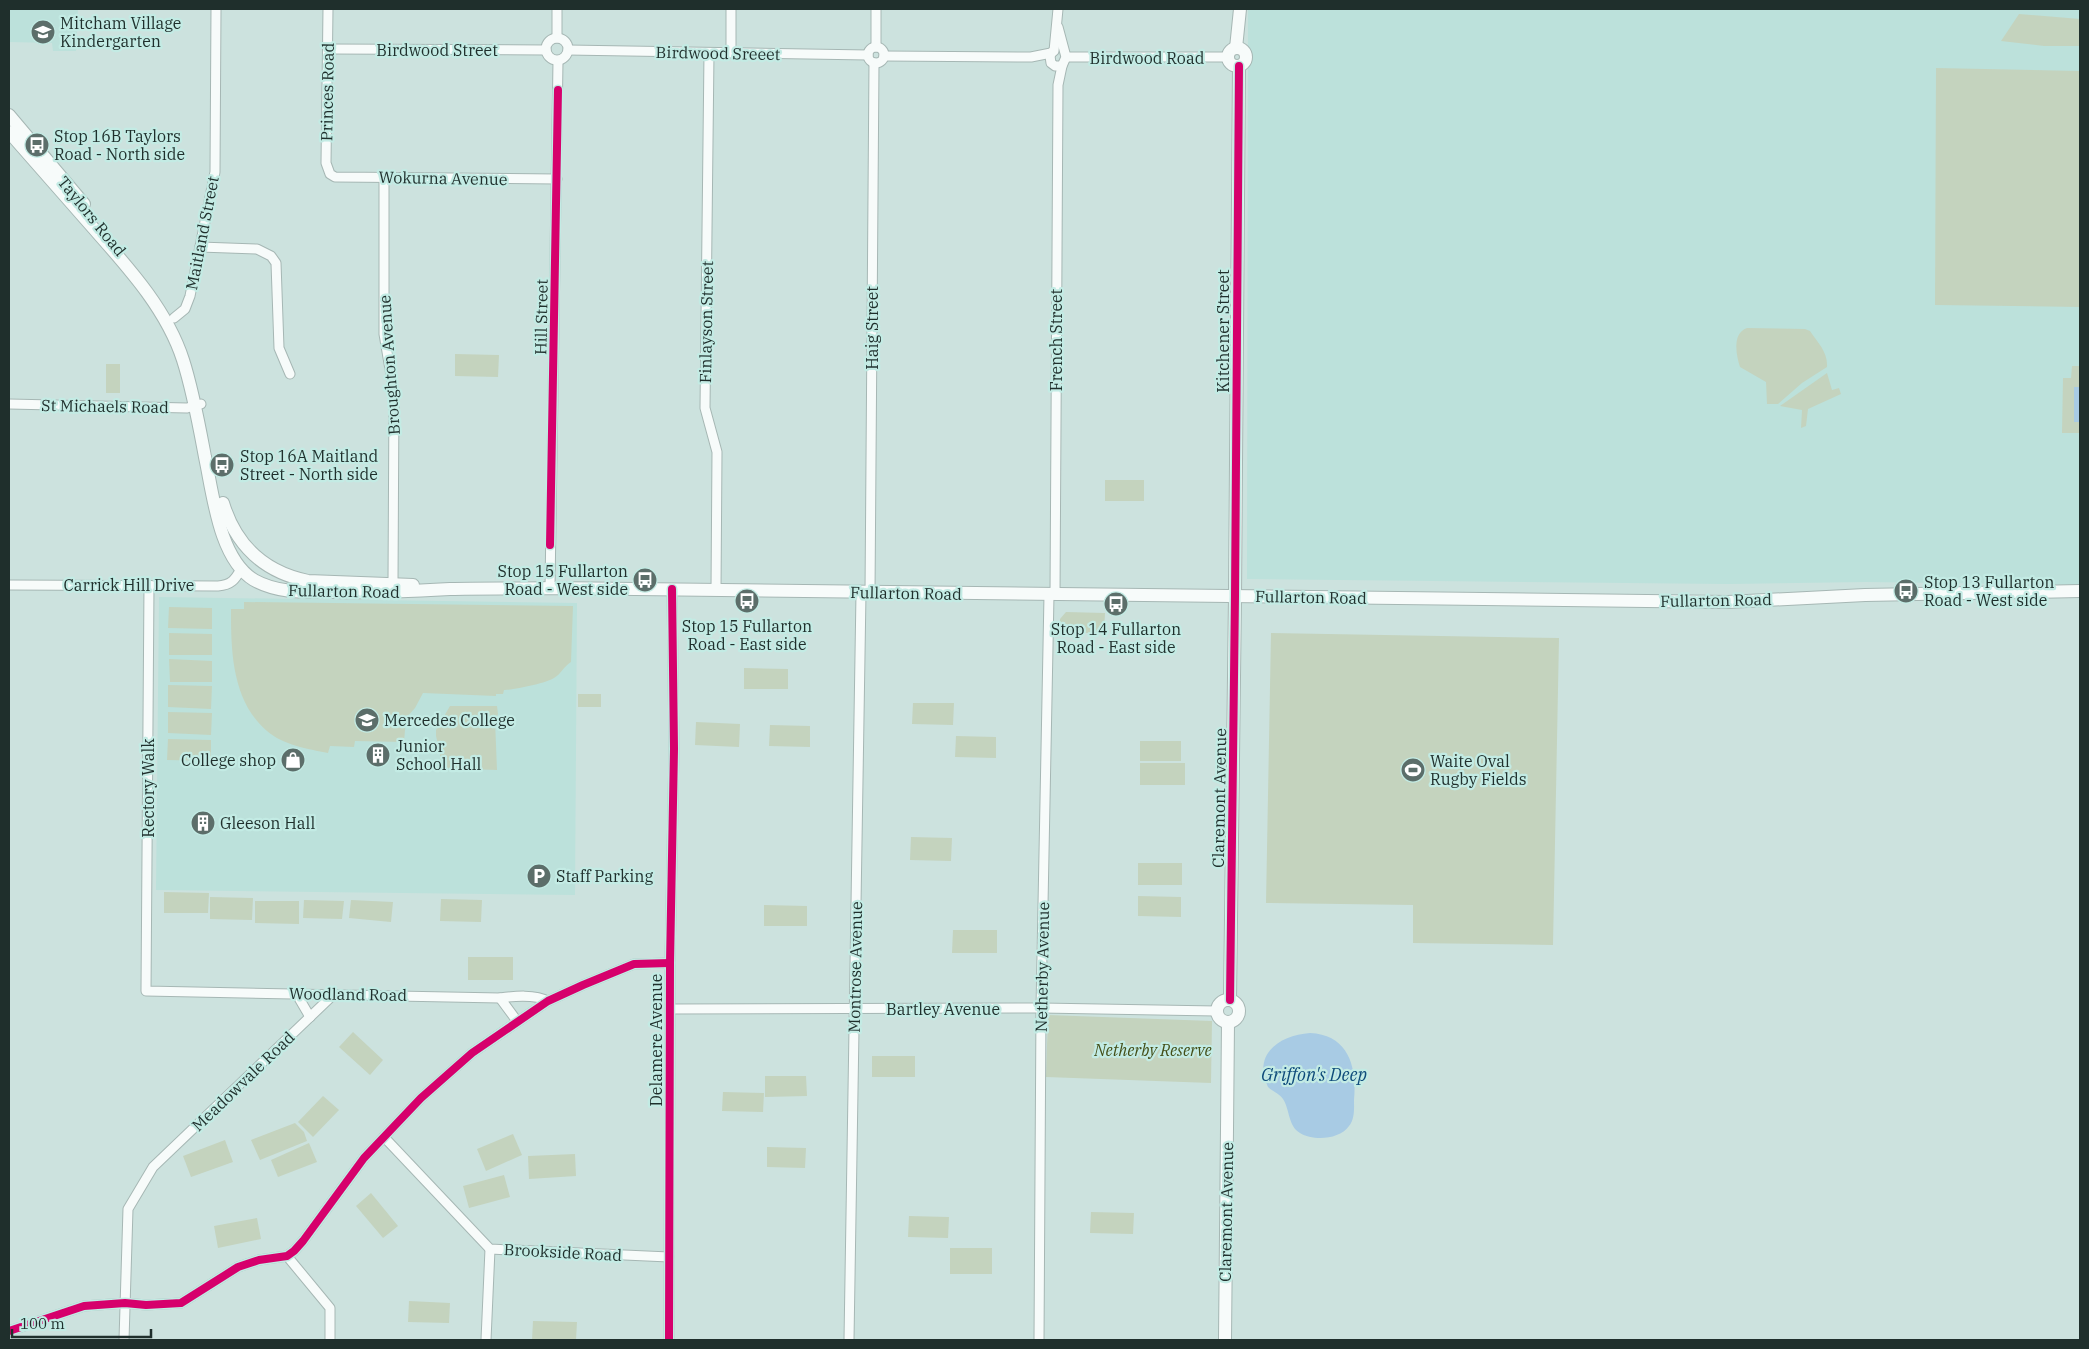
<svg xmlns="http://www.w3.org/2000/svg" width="2089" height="1349" font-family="'IBM Plex Serif',serif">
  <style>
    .built { fill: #bce1db }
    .green { fill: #c4d3be }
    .water { fill: #a8cbe4 }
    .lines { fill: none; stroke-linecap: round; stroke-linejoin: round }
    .street-casing { stroke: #a6b7b4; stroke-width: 11 }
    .secondary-casing { stroke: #a6b7b4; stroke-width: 14 }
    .street { stroke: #f7fbfa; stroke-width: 9 }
    .secondary { stroke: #f7fbfa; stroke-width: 12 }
    .cycleway-casing { stroke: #c3ebe4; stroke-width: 11 }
    .cycleway { stroke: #d6006c; stroke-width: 8 }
    .labels { text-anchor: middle; stroke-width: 4.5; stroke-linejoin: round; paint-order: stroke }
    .poi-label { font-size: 16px; fill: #1f2f2c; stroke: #c3ebe4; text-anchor: start }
    .street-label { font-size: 16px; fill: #1f2f2c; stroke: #c3ebe4 }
    .park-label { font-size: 16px; font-style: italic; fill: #434e17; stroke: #c3ebe4 }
    .water-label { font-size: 18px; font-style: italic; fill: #0f4c7b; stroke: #c3ebe4 }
  </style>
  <rect width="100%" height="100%" fill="#cce2de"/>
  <!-- built -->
  <g class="built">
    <polygon points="9,9 78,9 76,51 53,51 52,43 9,42"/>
    <polygon points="1248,9 2080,9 2080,585 1866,582 1728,584 1247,579"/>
    <polygon points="159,597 577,603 575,895 156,890"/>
  </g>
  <!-- green -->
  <g class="green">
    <polygon points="2019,14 2080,19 2080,46 2044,46 2001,41"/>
    <polygon points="1936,68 2080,71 2080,307 1935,305"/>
    <path d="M 1747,328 L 1805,329 L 1810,331 C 1818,343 1828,352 1827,367 L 1802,383 L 1778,404 L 1767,404 L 1766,382 L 1740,367 C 1736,355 1732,333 1747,328 Z"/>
    <polygon points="455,354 499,355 498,377 455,376"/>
    <rect x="106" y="364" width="14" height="29"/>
    <polygon points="2072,366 2080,366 2080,433 2062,433 2063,378 2071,378"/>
    <polygon points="1827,373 1832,390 1839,388 1841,394 1808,409 1806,426 1801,428 1802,410 1780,406"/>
    <rect x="1105" y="480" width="39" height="21"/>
    <path d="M 244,602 L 573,606 L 571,662 C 564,666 561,674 554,678 C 547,683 513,690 504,690 L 503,694 L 496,694 L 496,696 L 423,693 L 415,708 L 406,718 L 404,742 L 355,741 L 354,747 L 330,746 L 328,753 C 308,749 283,745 267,731 C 233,702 231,654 231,613 L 231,609 L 244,609 Z"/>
    <polygon points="169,607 212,608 212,629 168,628"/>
    <polygon points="1066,612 1105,613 1104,633 1060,633 1060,619"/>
    <polygon points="169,633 212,634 212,655 169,655"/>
    <polygon points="1271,633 1559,638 1553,945 1413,943 1413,905 1266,903"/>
    <polygon points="169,659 212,661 212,682 170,682"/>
    <polygon points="744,668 788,669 788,689 744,689"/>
    <polygon points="168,685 212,686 211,709 168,707"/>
    <rect x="578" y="694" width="23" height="13"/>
    <polygon points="913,703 954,703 953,725 912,724"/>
    <polygon points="450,706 497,706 498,714 495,720 497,770 440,768 440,752 436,736 436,730"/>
    <polygon points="168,712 212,713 211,735 168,733"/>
    <polygon points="696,722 740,724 739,747 695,745"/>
    <polygon points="770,725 810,726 810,747 769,746"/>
    <polygon points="956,736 996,737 996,758 955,757"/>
    <polygon points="168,739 211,740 211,761 167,760"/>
    <rect x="1140" y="741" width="41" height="20"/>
    <rect x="1140" y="763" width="45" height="22"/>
    <polygon points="911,837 952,838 951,861 910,860"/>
    <rect x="1138" y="863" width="44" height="22"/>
    <polygon points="164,892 209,893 208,913 164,913"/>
    <polygon points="1138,896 1181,897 1181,917 1138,916"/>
    <polygon points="210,897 253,898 252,920 210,919"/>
    <polygon points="441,899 482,900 481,922 440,921"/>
    <polygon points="304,900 344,901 342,919 303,918"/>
    <polygon points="351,900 393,902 391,922 349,918"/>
    <polygon points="255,901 299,901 299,924 255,923"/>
    <polygon points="764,905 807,906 807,926 764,926"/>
    <polygon points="953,930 997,930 997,953 952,953"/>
    <rect x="468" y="957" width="45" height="23"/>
    <polygon points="1048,1015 1212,1021 1211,1083 1046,1077"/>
    <polygon points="353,1032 383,1060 370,1075 339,1047"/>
    <rect x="872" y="1056" width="43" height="21"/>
    <polygon points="765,1076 806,1076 807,1096 765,1097"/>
    <polygon points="723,1092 764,1093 763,1112 722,1111"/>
    <polygon points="323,1096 339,1110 313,1137 298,1122"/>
    <polygon points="295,1123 304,1132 307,1141 260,1160 251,1140"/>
    <polygon points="513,1134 522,1155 486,1171 477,1149"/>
    <polygon points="225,1140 233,1162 191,1177 183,1156"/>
    <polygon points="309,1143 317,1162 278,1177 271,1160"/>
    <polygon points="767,1147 806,1148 805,1168 767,1167"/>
    <polygon points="575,1154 576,1176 529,1179 528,1156"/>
    <polygon points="504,1175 510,1197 469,1208 463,1186"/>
    <polygon points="371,1193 398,1226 383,1238 356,1206"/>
    <polygon points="1091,1212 1134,1213 1133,1234 1090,1233"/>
    <polygon points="909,1216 949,1217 948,1238 908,1237"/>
    <polygon points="257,1218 261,1239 218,1248 214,1226"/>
    <rect x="950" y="1248" width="42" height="26"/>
    <polygon points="409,1301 450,1303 449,1323 408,1322"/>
    <polygon points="533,1321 577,1322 576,1340 532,1340"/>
  </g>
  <!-- water -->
  <g class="water">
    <rect x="2074" y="387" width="6" height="35"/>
    <path d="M 1310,1033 C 1349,1035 1357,1067 1354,1100 C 1354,1108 1355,1119 1349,1126 C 1339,1140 1313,1141 1300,1133 C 1288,1126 1290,1110 1283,1099 C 1279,1093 1273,1092 1268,1087 C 1252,1054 1280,1035 1310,1033 Z"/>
  </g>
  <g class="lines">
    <defs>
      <g id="street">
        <polyline points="328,9 326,163 330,174 335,177 557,179"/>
        <polyline points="557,38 557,9"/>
        <circle cx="557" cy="49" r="11"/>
        <circle cx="876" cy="55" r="8"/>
        <polyline points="876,47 876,9"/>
        <polyline points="328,49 546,50"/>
        <polyline points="568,50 868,55"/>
        <polyline points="1053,51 1050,56 1051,63 1055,66 1062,66"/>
        <polyline points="1054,51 1058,9"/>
        <polyline points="709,53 705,408 717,452 716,590"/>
        <polyline points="731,53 731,9"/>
        <polyline points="884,56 1031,57 1051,53"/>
        <polyline points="1066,57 1227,57"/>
        <polyline points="384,177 384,334 394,393 393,583"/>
        <polyline points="200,247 257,249 271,256 276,263 279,348 290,374"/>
        <polyline points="174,318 185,309 190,296 215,172 216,9"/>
        <polyline points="9,404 187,408 201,404"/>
        <path d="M 9,585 L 218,586 C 231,585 235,580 241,569"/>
        <path d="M 149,585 L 146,991 L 500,998 C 515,996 535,994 548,1001"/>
        <polyline points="550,588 558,61"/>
        <polyline points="870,593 874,63"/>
        <polyline points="1055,595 1058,85 1062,66 1066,57 1058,27"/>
        <polyline points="296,993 310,1017"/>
        <polyline points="500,998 517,1021"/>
        <polyline points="671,1009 1041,1008 1216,1011"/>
        <polyline points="384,1137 490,1249 669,1257"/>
        <polyline points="287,1256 330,1308 330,1340"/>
        <polyline points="9,1331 84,1306 125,1303 146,1305 181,1303 238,1267 259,1260 287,1256 294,1251 303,1241 364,1158 421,1098 472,1053 548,1001 583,985 634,964 670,963"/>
        <polyline points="124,1340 128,1209 153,1167 334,994"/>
        <polyline points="486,1340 490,1249"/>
        <polyline points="669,1340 670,963 674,749 672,589"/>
        <polyline points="849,1340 861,593"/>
        <polyline points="1039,1340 1041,1008 1049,595"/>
      </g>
      <g id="secondary">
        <circle cx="1237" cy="57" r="9"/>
        <polyline points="1236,48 1240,9"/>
        <polyline points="9,115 84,204"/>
        <path d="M 9,132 C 35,162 62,192 88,222 C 124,263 166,307 183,360 C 193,391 199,425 205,457 C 213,494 219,559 254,580 C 279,594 308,592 335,592 C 374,593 412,591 450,589 C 483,588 517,589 550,588 L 1728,602 L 1865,595 L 2080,591"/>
        <path d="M 223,503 C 236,546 264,572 308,581 L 413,585"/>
        <circle cx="1228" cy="1011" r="11"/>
        <polyline points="1230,1000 1235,596 1239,66"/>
        <polyline points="1225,1340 1228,1023"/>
      </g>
    </defs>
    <!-- street casing -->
    <use href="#street" class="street-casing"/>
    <!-- secondary casing -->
    <use href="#secondary" class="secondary-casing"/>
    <!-- street -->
    <use href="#street" class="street"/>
    <!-- secondary -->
    <use href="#secondary" class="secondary"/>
    <defs>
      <g id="cycleway">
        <polyline points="550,545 558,90"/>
        <polyline points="1230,1000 1235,596 1239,66"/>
        <polyline points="9,1331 84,1306 125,1303 146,1305 181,1303 238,1267 259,1260 287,1256 294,1251 303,1241 364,1158 421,1098 472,1053 548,1001 583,985 634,964 670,963"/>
        <polyline points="669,1340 670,963 674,749 672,589"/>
      </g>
    </defs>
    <!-- cycleway casing -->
    <use href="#cycleway" class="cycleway-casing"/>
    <!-- cycleway -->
    <use href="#cycleway" class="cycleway"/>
  </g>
  <!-- icons -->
  <defs>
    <symbol id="school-disc" viewBox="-11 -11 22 22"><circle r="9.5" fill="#5c6e6a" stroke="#c3ebe4"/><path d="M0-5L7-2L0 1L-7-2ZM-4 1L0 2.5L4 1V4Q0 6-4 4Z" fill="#fff"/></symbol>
    <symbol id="bus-disc" viewBox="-11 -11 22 22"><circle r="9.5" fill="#5c6e6a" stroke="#c3ebe4"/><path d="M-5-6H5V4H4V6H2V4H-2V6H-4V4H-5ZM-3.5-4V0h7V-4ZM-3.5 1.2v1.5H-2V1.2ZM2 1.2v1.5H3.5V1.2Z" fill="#fff"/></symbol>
    <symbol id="university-disc" viewBox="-11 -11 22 22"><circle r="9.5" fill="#5c6e6a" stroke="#c3ebe4"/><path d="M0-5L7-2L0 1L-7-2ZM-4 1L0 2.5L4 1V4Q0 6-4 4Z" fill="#fff"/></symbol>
    <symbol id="building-disc" viewBox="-11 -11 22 22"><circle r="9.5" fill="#5c6e6a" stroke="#c3ebe4"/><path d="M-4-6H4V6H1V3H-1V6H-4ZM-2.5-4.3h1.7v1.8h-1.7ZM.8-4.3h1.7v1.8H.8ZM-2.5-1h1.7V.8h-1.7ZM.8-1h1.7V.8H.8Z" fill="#fff"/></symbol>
    <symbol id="shop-disc" viewBox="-11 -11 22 22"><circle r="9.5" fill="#5c6e6a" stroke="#c3ebe4"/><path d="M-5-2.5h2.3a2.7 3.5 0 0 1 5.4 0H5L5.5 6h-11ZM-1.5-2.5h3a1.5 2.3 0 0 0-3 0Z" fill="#fff"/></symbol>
    <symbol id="stadium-disc" viewBox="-11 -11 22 22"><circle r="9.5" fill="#5c6e6a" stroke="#c3ebe4"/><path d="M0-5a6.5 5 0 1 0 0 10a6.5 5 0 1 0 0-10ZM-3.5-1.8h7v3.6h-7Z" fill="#fff"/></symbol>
    <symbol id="parking-disc" viewBox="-11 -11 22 22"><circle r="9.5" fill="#5c6e6a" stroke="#c3ebe4"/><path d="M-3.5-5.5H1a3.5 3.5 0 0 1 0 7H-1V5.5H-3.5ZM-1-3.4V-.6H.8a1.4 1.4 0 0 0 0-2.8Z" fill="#fff"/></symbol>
  </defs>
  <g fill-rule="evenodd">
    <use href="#school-disc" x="29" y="18" width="28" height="28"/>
    <use href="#bus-disc" x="23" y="131" width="28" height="28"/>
    <use href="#bus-disc" x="208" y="451" width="28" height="28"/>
    <use href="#bus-disc" x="631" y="566" width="28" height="28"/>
    <use href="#bus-disc" x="1892" y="577" width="28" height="28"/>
    <use href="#bus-disc" x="733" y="587" width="28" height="28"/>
    <use href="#bus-disc" x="1102" y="590" width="28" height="28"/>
    <use href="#university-disc" x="353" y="706" width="28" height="28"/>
    <use href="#building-disc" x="364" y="741" width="28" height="28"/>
    <use href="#shop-disc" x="279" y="746" width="28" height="28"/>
    <use href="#stadium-disc" x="1399" y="756" width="28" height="28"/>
    <use href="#building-disc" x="189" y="809" width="28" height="28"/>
    <use href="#parking-disc" x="525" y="862" width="28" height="28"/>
  </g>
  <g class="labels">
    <!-- poi labels -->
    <g class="poi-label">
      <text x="60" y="29">Mitcham Village<tspan x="60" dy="18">Kindergarten</tspan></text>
      <text x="54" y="142">Stop 16B Taylors<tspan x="54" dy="18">Road - North side</tspan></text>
      <text x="240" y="462">Stop 16A Maitland<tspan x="240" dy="18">Street - North side</tspan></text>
      <text x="628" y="577" text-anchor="end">Stop 15 Fullarton<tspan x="628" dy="18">Road - West side</tspan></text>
      <text x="1924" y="588">Stop 13 Fullarton<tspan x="1924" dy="18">Road - West side</tspan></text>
      <text x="747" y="632" text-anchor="middle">Stop 15 Fullarton<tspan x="747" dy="18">Road - East side</tspan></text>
      <text x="1116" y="635" text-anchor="middle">Stop 14 Fullarton<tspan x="1116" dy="18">Road - East side</tspan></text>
      <text x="384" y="726">Mercedes College</text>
      <text x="396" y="752">Junior<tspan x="396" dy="18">School Hall</tspan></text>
      <text x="276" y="766" text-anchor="end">College shop</text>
      <text x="1430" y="767">Waite Oval<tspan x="1430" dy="18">Rugby Fields</tspan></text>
      <text x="220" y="829">Gleeson Hall</text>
      <text x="556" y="882">Staff Parking</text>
    </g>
    <!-- street labels -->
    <g class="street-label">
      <text x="437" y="56">Birdwood Street</text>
      <text transform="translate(718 53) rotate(1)" y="6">Birdwood Sreeet</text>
      <text x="1147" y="64">Birdwood Road</text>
      <text transform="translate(327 92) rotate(-89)" y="6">Princes Road</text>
      <text transform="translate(443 178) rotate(1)" y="6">Wokurna Avenue</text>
      <text transform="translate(92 216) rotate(51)" y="6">Taylors Road</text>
      <text transform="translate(202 233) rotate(-79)" y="6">Maitland Street</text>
      <text transform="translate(541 317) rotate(-89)" y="6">Hill Street</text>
      <text transform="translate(706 322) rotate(-89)" y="6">Finlayson Street</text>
      <text transform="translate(872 328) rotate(-90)" y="6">Haig Street</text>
      <text transform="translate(1223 331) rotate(-90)" y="6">Kitchener Street</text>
      <text transform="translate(1056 340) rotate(-90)" y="6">French Street</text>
      <text transform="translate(389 365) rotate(-94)" y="6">Broughton Avenue</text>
      <text transform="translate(105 406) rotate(1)" y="6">St Michaels Road</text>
      <text x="129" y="591">Carrick Hill Drive</text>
      <text transform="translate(344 591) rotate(1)" y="6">Fullarton Road</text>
      <text transform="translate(906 593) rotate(1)" y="6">Fullarton Road</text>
      <text transform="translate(1311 597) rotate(1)" y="6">Fullarton Road</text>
      <text transform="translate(1716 600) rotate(-1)" y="6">Fullarton Road</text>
      <text transform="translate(148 788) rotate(-90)" y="6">Rectory Walk</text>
      <text transform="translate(1219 798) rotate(-89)" y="6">Claremont Avenue</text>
      <text transform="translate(855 967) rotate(-89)" y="6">Montrose Avenue</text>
      <text transform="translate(1042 967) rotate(-89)" y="6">Netherby Avenue</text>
      <text transform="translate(348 994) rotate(1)" y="6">Woodland Road</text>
      <text x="943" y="1015">Bartley Avenue</text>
      <text transform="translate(656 1040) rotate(-90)" y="6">Delamere Avenue</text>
      <text transform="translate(243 1081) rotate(-44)" y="6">Meadowvale Road</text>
      <text transform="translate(1226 1212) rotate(-89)" y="6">Claremont Avenue</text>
      <text transform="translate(563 1252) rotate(3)" y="6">Brookside Road</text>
    </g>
    <!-- park labels -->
    <g class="park-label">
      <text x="1153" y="1056">Netherby Reserve</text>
    </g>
    <!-- water labels -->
    <g class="water-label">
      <text x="1314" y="1081">Griffon's Deep</text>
    </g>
  </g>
  <!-- border -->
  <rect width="2089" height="1349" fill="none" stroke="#1f2f2c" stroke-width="20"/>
  <!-- scale -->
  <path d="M12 1329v8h139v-8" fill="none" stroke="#1f2f2c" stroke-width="2.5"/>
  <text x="20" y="1329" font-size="15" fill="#1f2f2c" stroke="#c3ebe4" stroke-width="4" paint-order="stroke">100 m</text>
</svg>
